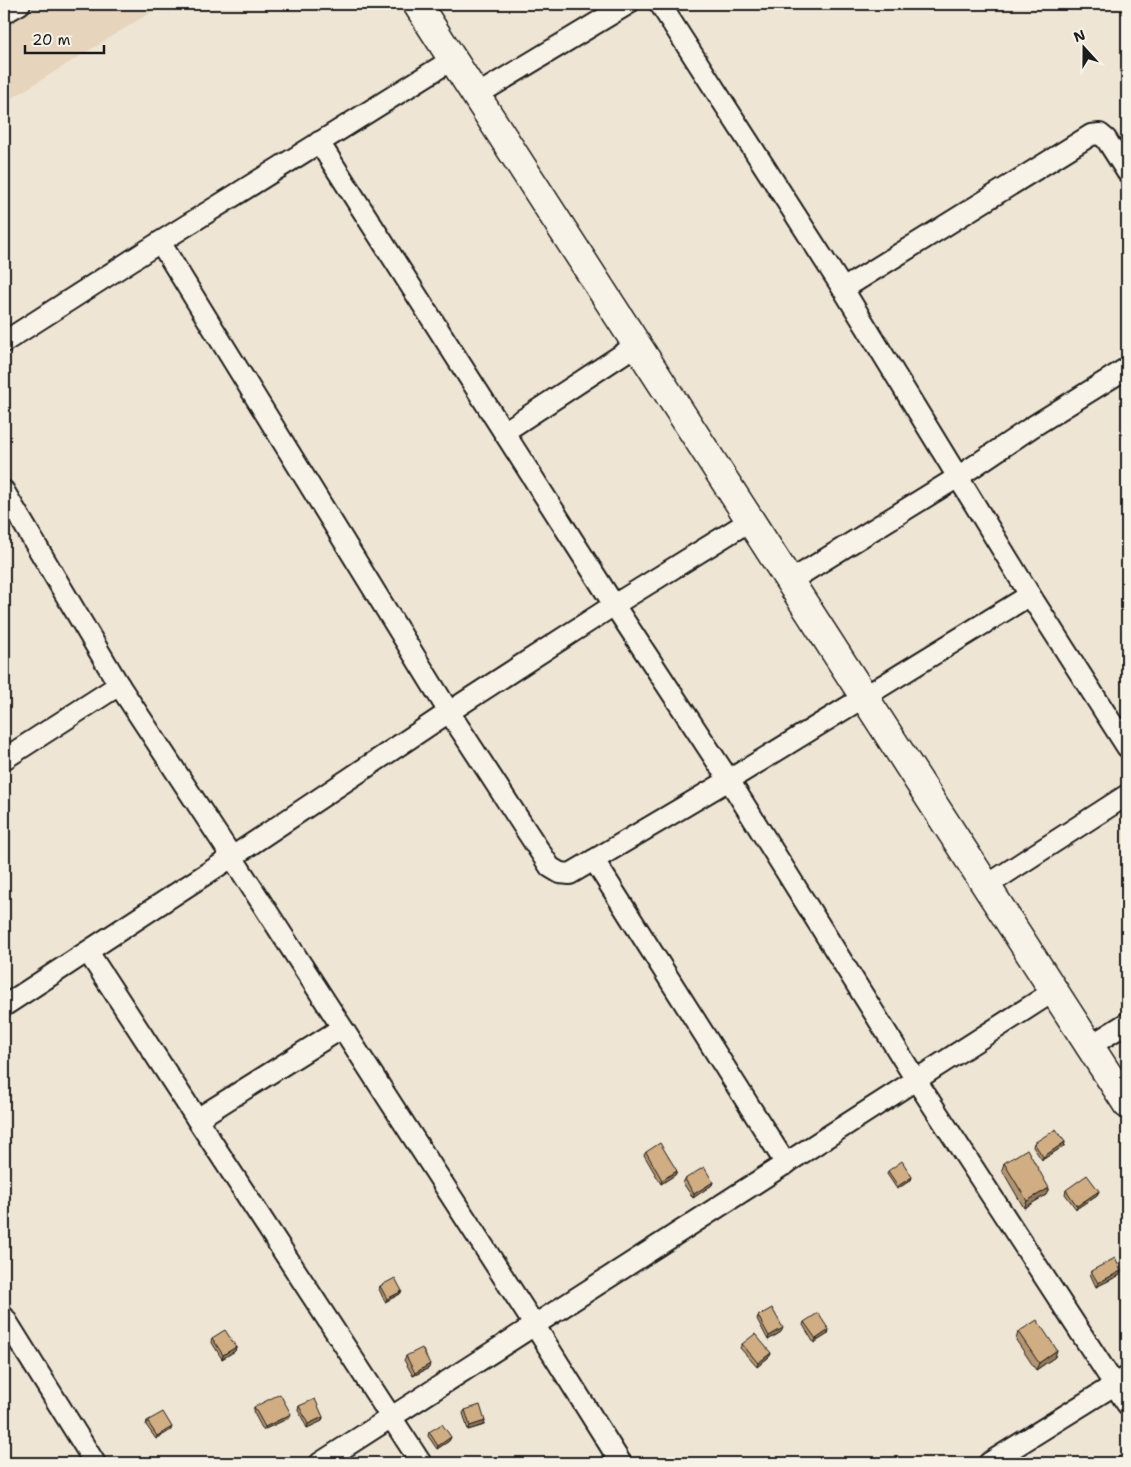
<svg xmlns="http://www.w3.org/2000/svg" width="1131" height="1467" font-family="'Shantell Sans',sans-serif">
  <style>
    .built { fill: #e6d4bc }
    .lines { fill: none; stroke-linecap: round; stroke-linejoin: round }
    .street-casing { stroke: #1c1c1c; stroke-width: 24 }
    .secondary-casing { stroke: #1c1c1c; stroke-width: 31 }
    .street { stroke: #f7f3e8; stroke-width: 20 }
    .secondary { stroke: #f7f3e8; stroke-width: 28 }
    .wall { fill: #b49571; stroke: #1c1c1c }
    .shaded-wall { fill: #92795c; stroke: #1c1c1c }
    .building { fill: #d1ad83; stroke: #1c1c1c }
  </style>
  <rect width="100%" height="100%" fill="#efe5d4"/>
  <filter id="ink" filterUnits="userSpaceOnUse"><feTurbulence type="fractalNoise" baseFrequency=".02" numOctaves="2"/><feDisplacementMap in="SourceGraphic" scale="10" xChannelSelector="R" yChannelSelector="G"/><feConvolveMatrix kernelMatrix="1 2 1 2 8 2 1 2 1" color-interpolation-filters="sRGB"/></filter>
  <g filter="url(#ink)">
    <!-- built -->
    <polygon class="built" points="4,4 164,4 4,103"/>
    <g class="lines">
      <defs>
        <g id="street">
          <polyline points="660,4 843,289 1030,595 1127,747"/>
          <polyline points="4,13 20,4"/>
          <polyline points="477,95 628,4"/>
          <polyline points="319,142 614,605 729,780 916,1080 1127,1404"/>
          <polyline points="160,242 449,712 550,867 560,873 570,874 729,780 1030,595"/>
          <polyline points="843,289 1091,135 1100,134 1106,139 1127,172"/>
          <polyline points="4,342 160,242 453,59"/>
          <polyline points="504,432 638,344"/>
          <polyline points="4,491 119,685 232,857 535,1326 621,1463"/>
          <polyline points="790,581 958,477 1032,427 1127,368"/>
          <polyline points="4,759 119,685"/>
          <polyline points="594,860 786,1164"/>
          <polyline points="986,886 1127,795"/>
          <polyline points="88,952 421,1463"/>
          <polyline points="4,1006 232,857 449,712 614,605 751,520"/>
          <polyline points="1090,1046 1127,1023"/>
          <polyline points="197,1119 342,1028"/>
          <polyline points="4,1317 95,1463"/>
          <polyline points="320,1463 1054,991"/>
          <polyline points="989,1463 1127,1377"/>
        </g>
        <polyline id="secondary" points="417,4 1127,1104"/>
      </defs>
      <!-- street casing -->
      <use href="#street" class="street-casing"/>
      <!-- secondary casing -->
      <use href="#secondary" class="secondary-casing"/>
      <!-- street -->
      <use href="#street" class="street"/>
      <!-- secondary -->
      <use href="#secondary" class="secondary"/>
    </g>
    <!-- wall -->
    <g class="wall">
      <polygon points="1065,1142 1064,1146 1042,1160 1033,1147 1034,1143"/>
      <polygon points="646,1152 677,1171 675,1175 661,1184 644,1155"/>
      <polygon points="1004,1163 1046,1195 1024,1208 1002,1170"/>
      <polygon points="888,1171 912,1177 911,1180 897,1189 887,1174"/>
      <polygon points="685,1179 713,1182 712,1185 693,1198 683,1183"/>
      <polygon points="1066,1190 1099,1191 1097,1195 1076,1209 1065,1194"/>
      <polygon points="1091,1271 1120,1275 1096,1287 1090,1274"/>
      <polygon points="380,1286 402,1291 400,1294 385,1302 379,1289"/>
      <polygon points="758,1316 781,1332 768,1340 757,1319"/>
      <polygon points="804,1322 828,1334 814,1343 803,1325"/>
      <polygon points="1018,1332 1055,1357 1036,1370 1016,1340"/>
      <polygon points="212,1338 236,1347 235,1351 222,1359 211,1341"/>
      <polygon points="742,1344 771,1353 770,1356 757,1367 740,1348"/>
      <polygon points="406,1356 429,1368 413,1376 404,1360"/>
      <polygon points="299,1406 323,1417 322,1421 307,1428 298,1410"/>
      <polygon points="254,1407 289,1418 263,1430 253,1411"/>
      <polygon points="465,1410 485,1421 484,1425 468,1430 463,1413"/>
      <polygon points="147,1421 171,1430 156,1439 146,1425"/>
      <polygon points="429,1432 451,1437 449,1441 437,1449 428,1436"/>
    </g>
    <!-- shaded-wall -->
    <g class="shaded-wall">
      <polygon points="1065,1142 1064,1146 1042,1160 1043,1157"/>
      <polygon points="677,1171 675,1175 661,1184 662,1180"/>
      <polygon points="912,1177 911,1180 897,1189 898,1186"/>
      <polygon points="713,1182 712,1185 693,1198 694,1194"/>
      <polygon points="1049,1188 1046,1195 1024,1208 1027,1201"/>
      <polygon points="1099,1191 1097,1195 1076,1209 1077,1206"/>
      <polygon points="1121,1271 1120,1275 1096,1287 1098,1283"/>
      <polygon points="402,1291 400,1294 385,1302 387,1299"/>
      <polygon points="783,1328 781,1332 768,1340 769,1336"/>
      <polygon points="829,1330 828,1334 814,1343 816,1339"/>
      <polygon points="236,1347 235,1351 222,1359 223,1355"/>
      <polygon points="1057,1350 1055,1357 1036,1370 1039,1363"/>
      <polygon points="771,1353 770,1356 757,1367 758,1363"/>
      <polygon points="430,1364 429,1368 413,1376 415,1373"/>
      <polygon points="291,1414 289,1418 263,1430 265,1427"/>
      <polygon points="323,1417 322,1421 307,1428 308,1424"/>
      <polygon points="485,1421 484,1425 468,1430 470,1426"/>
      <polygon points="172,1427 171,1430 156,1439 157,1436"/>
      <polygon points="451,1437 449,1441 437,1449 438,1446"/>
    </g>
    <!-- building -->
    <g class="building">
      <polygon points="1056,1129 1065,1142 1043,1157 1034,1143"/>
      <polygon points="660,1143 677,1171 662,1180 646,1152"/>
      <polygon points="1027,1149 1049,1188 1027,1201 1004,1163"/>
      <polygon points="902,1161 912,1177 898,1186 888,1171"/>
      <polygon points="704,1167 713,1182 694,1194 685,1179"/>
      <polygon points="1087,1175 1099,1191 1077,1206 1066,1190"/>
      <polygon points="1115,1258 1121,1271 1098,1283 1091,1271"/>
      <polygon points="395,1278 402,1291 387,1299 380,1286"/>
      <polygon points="772,1308 783,1328 769,1336 758,1316"/>
      <polygon points="818,1313 829,1330 816,1339 804,1322"/>
      <polygon points="1037,1320 1057,1350 1039,1363 1018,1332"/>
      <polygon points="225,1330 236,1347 223,1355 212,1338"/>
      <polygon points="755,1334 771,1353 758,1363 742,1344"/>
      <polygon points="422,1348 430,1364 415,1373 406,1356"/>
      <polygon points="280,1394 291,1414 265,1427 254,1407"/>
      <polygon points="315,1399 323,1417 308,1424 299,1406"/>
      <polygon points="480,1405 485,1421 470,1426 465,1410"/>
      <polygon points="163,1412 172,1427 157,1436 147,1421"/>
      <polygon points="442,1424 451,1437 438,1446 429,1432"/>
      <polygon points="1127,1452 1127,1463 1108,1463"/>
    </g>
  </g>
  <!-- margin -->
  <rect width="1131" height="1467" fill="none" stroke="#f7f3e8" stroke-width="20"/>
  <rect x="10" y="10" width="1111" height="1447" fill="none" stroke="#1c1c1c" stroke-width="2" filter="url(#ink)"/>
  <!-- north arrow -->
  <g transform="translate(1084 48) rotate(339)" stroke="#f7f3e8" stroke-width="4" paint-order="stroke">
  <path d="M0-4L9 19L0 12L-9 19Z" fill="#1c1c1c"/>
  <text y="-8" font-size="14" font-weight="bold" text-anchor="middle" fill="#1c1c1c">N</text>
  </g>
  <!-- scale -->
  <path d="M25 45v8h79v-8" fill="none" stroke="#1c1c1c" stroke-width="2.5"/>
  <text x="32" y="45" font-size="15" fill="#1c1c1c" stroke="#f7f3e8" stroke-width="4" paint-order="stroke">20 m</text>
</svg>
